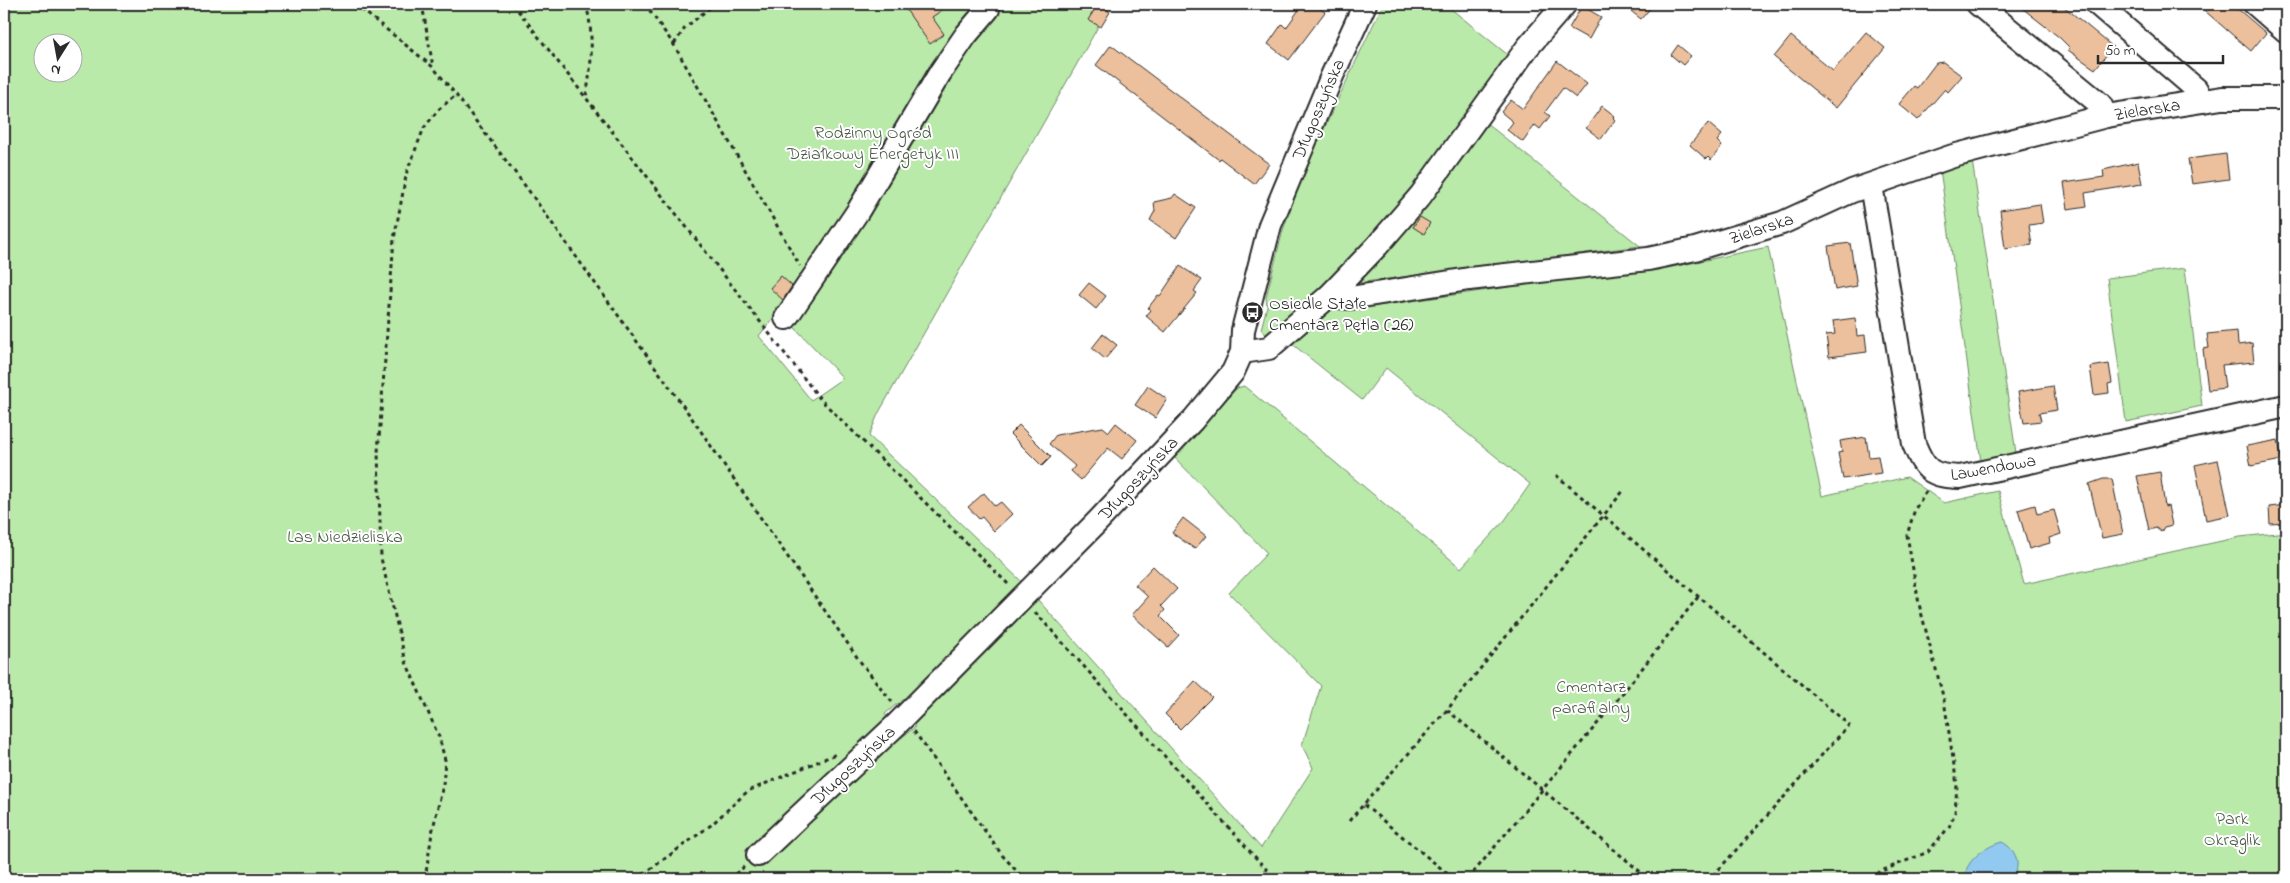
<svg xmlns="http://www.w3.org/2000/svg" width="2290" height="883" font-family="'Indie Flower',sans-serif">
  <style>
    .green { fill: #b9eaa9; stroke: #728a6a; fill-rule: evenodd }
    .water { fill: #91c9f0; stroke: #688aa1 }
    .building { fill: #edc09d; stroke: #2b2b2b }
    .lines { fill: none; stroke-linecap: round; stroke-linejoin: round }
    .minor-casing { stroke: #2b2b2b; stroke-width: 26 }
    .path { stroke: #2b2b2b; stroke-width: 3; stroke-dasharray: 4 4; stroke-linecap: butt }
    .minor { stroke: #fff; stroke-width: 22 }
    .labels { text-anchor: middle; stroke-width: 4; stroke-linejoin: round; paint-order: stroke }
    .street-label { font-size: 18px; fill: #2b2b2b; stroke: #fff }
    .park-label { font-size: 18px; fill: #4e5b4a; stroke: #fff }
    .poi-label { font-size: 18px; fill: #2b2b2b; stroke: #fff; text-anchor: start }
  </style>
  <rect width="100%" height="100%" fill="#fff"/>
  <filter id="ink" filterUnits="userSpaceOnUse"><feTurbulence type="fractalNoise" baseFrequency=".02" numOctaves="2"/><feDisplacementMap in="SourceGraphic" scale="10" xChannelSelector="R" yChannelSelector="G"/><feConvolveMatrix kernelMatrix="1 2 1 2 8 2 1 2 1" color-interpolation-filters="sRGB"/></filter>
  <g filter="url(#ink)">
    <!-- green -->
    <g class="green">
      <path d="M 4,4 L 1111,4 L 878,414 L 869,436 L 1020,580 L 1261,848 L 1313,768 L 1302,745 L 1321,686 L 1229,593 L 1267,553 L 1174,457 L 1237,388 L 1244,386 L 1461,568 L 1505,520 L 1530,484 L 1386,368 L 1362,400 L 1291,343 L 1329,306 L 1370,307 L 1550,281 L 1658,270 L 1768,247 L 1822,496 L 1907,477 L 1944,503 L 1998,491 L 2024,584 L 2240,537 L 2286,532 L 2286,879 L 4,879 ZM 42,42 L 72,42 L 72,72 L 42,72 ZM 775,307 L 843,378 L 811,400 L 759,336 L 778,311 ZM 898,703 L 915,727 L 901,738 L 885,714 Z"/>
      <polygon points="1383,4 1445,4 1508,55 1427,172 1387,226 1328,284 1268,337 1261,329 1267,306 1266,297 1283,230 1305,169"/>
      <polygon points="1485,122 1640,246 1349,284"/>
      <polygon points="1972,160 2016,453 1981,462 1940,169"/>
      <polygon points="2185,268 2202,406 2126,422 2107,278"/>
    </g>
    <!-- water -->
    <path class="water" d="M 2002,842 C 2016,849 2023,866 2011,879 L 1965,879 C 1964,860 1987,846 2002,842 Z"/>
    <!-- building -->
    <g class="building">
      <polygon points="902,4 951,4 932,17 944,34 930,44"/>
      <polygon points="1098,4 1110,12 1101,27 1088,20"/>
      <polygon points="1303,4 1313,4 1325,12 1289,60 1268,44 1282,24 1286,28"/>
      <polygon points="1622,4 1654,4 1641,19"/>
      <polygon points="2017,4 2061,4 2113,47 2095,69 2068,50 2070,48 2060,38"/>
      <polygon points="2197,4 2232,4 2266,33 2251,51"/>
      <polygon points="1582,6 1601,17 1589,39 1569,28"/>
      <polygon points="1866,32 1885,48 1836,108 1774,57 1791,36 1833,71"/>
      <polygon points="1111,45 1269,164 1254,184 1220,158 1219,160 1096,65"/>
      <polygon points="1678,45 1691,56 1683,65 1671,55"/>
      <polygon points="1557,61 1587,84 1576,98 1563,88 1545,112 1550,116 1540,129 1535,125 1523,142 1507,130 1513,122 1501,112 1511,100 1523,109"/>
      <polygon points="1943,62 1962,76 1948,92 1945,89 1918,120 1899,104 1914,86 1917,88 1936,63"/>
      <polygon points="1602,106 1615,116 1613,118 1615,120 1601,139 1586,128"/>
      <polygon points="1708,123 1722,135 1717,141 1722,146 1711,160 1708,157 1706,159 1690,145"/>
      <polygon points="2226,154 2229,179 2192,184 2188,159"/>
      <polygon points="2138,162 2142,184 2085,193 2087,206 2068,209 2064,183 2104,177 2103,170"/>
      <polygon points="1175,194 1196,208 1176,238 1150,220 1155,211 1154,202 1172,198"/>
      <polygon points="2040,204 2043,223 2029,225 2032,245 2005,249 2000,210"/>
      <polygon points="1420,217 1430,223 1424,234 1413,227"/>
      <polygon points="1850,243 1857,286 1835,290 1828,246"/>
      <polygon points="1180,266 1202,280 1194,291 1197,293 1165,332 1146,316 1151,310 1148,308 1158,295 1160,296"/>
      <polygon points="781,276 792,286 783,300 770,288"/>
      <polygon points="1089,283 1106,296 1096,309 1079,295"/>
      <polygon points="1855,318 1857,336 1865,335 1867,352 1829,357 1826,335 1835,334 1833,321"/>
      <polygon points="2237,331 2238,345 2252,343 2254,362 2222,365 2225,388 2208,390 2203,349 2209,348 2207,334"/>
      <polygon points="1103,334 1117,345 1105,359 1092,348"/>
      <polygon points="2109,364 2112,383 2108,384 2109,393 2094,395 2090,367"/>
      <polygon points="1148,386 1167,399 1155,418 1135,405"/>
      <polygon points="2053,386 2057,410 2039,413 2041,421 2024,423 2018,392"/>
      <polygon points="1116,423 1137,440 1122,459 1108,448 1081,480 1071,471 1075,466 1049,444 1056,435 1103,427 1109,432"/>
      <polygon points="1019,425 1051,457 1042,466 1010,434"/>
      <polygon points="1866,437 1869,457 1878,456 1881,473 1843,479 1838,453 1842,452 1840,441"/>
      <polygon points="2278,440 2282,460 2251,466 2247,446"/>
      <polygon points="2218,460 2230,515 2206,520 2195,465"/>
      <polygon points="2160,472 2165,507 2168,506 2172,525 2164,527 2161,532 2156,528 2149,530 2137,476"/>
      <polygon points="2103,479 2112,479 2123,534 2102,538 2089,484"/>
      <polygon points="984,493 995,506 1001,502 1012,514 994,531 982,517 979,519 968,507"/>
      <polygon points="2035,505 2037,514 2054,510 2061,534 2049,538 2050,543 2029,549 2018,510"/>
      <polygon points="2286,505 2286,523 2270,524 2269,507"/>
      <polygon points="1183,518 1206,536 1195,549 1172,533"/>
      <polygon points="1153,566 1177,589 1161,606 1165,610 1160,616 1179,635 1168,647 1132,615 1148,597 1135,585"/>
      <polygon points="1195,681 1212,697 1180,729 1165,714"/>
    </g>
    <g class="lines">
      <defs>
        <g id="minor">
          <polyline points="1978,4 2100,104 2106,116"/>
          <polyline points="2097,4 2196,89 2202,101"/>
          <polyline points="2255,4 2286,31"/>
          <path d="M 1871,185 L 1914,444 C 1925,471 1931,476 1960,477 L 2286,406"/>
          <polyline points="1329,296 1350,298 1469,279 1648,259 1695,249 1782,223 1852,191 1953,156 2106,116 2222,98 2286,98"/>
          <polyline points="786,318 858,211 940,73 966,35 988,9"/>
          <polyline points="1242,352 1269,348 1329,296 1377,246 1421,195 1527,48 1565,4"/>
          <polyline points="758,855 895,726 1097,522 1193,420 1233,372 1242,352 1243,330 1270,225 1332,76 1365,4"/>
        </g>
      </defs>
      <!-- minor casing -->
      <use href="#minor" class="minor-casing"/>
      <!-- path -->
      <g class="path">
        <polyline points="355,4 433,67 456,95 529,191 691,417 859,660 892,702"/>
        <polyline points="422,4 433,67"/>
        <polyline points="513,4 821,400 1008,584"/>
        <path d="M 586,4 C 594,34 592,67 586,96"/>
        <polyline points="645,4 674,45 800,266"/>
        <polyline points="674,44 685,28 714,4"/>
        <polyline points="1556,475 1849,725 1710,879"/>
        <polyline points="1035,612 1275,879"/>
        <polyline points="1447,710 1649,879"/>
        <polyline points="914,731 1002,855 1024,879"/>
        <polyline points="1364,805 1454,879"/>
        <polyline points="1349,821 1447,710 1624,490"/>
        <polyline points="425,879 432,833 443,785 445,760 439,737 406,662 381,558 378,452 394,239 407,171 424,128 438,110 456,95"/>
        <polyline points="637,879 711,825 748,791 836,754"/>
        <polyline points="729,879 744,867"/>
        <polyline points="1468,879 1622,694 1698,597"/>
        <polyline points="1870,879 1879,872 1928,852 1949,827 1955,813 1957,785 1944,700 1919,604 1907,535 1915,509 1927,490"/>
      </g>
      <!-- minor -->
      <use href="#minor" class="minor"/>
    </g>
  </g>
  <!-- icons -->
  <defs>
    <symbol id="bus-disc" viewBox="-11 -11 22 22"><circle r="9.5" fill="#2b2b2b" stroke="#fff"/><path d="M-5-6H5V4H4V6H2V4H-2V6H-4V4H-5ZM-3.5-4V0h7V-4ZM-3.5 1.2v1.5H-2V1.2ZM2 1.2v1.5H3.5V1.2Z" fill="#fff"/></symbol>
  </defs>
  <g fill-rule="evenodd">
    <use href="#bus-disc" x="1240" y="300" width="25" height="25"/>
  </g>
  <g class="labels">
    <!-- street labels -->
    <g class="street-label">
      <text transform="translate(1318 109) rotate(-67)" y="6">Długoszyńska</text>
      <text transform="translate(2147 109) rotate(-9)" y="6">Zielarska</text>
      <text transform="translate(1761 228) rotate(-18)" y="6">Zielarska</text>
      <text transform="translate(1993 467) rotate(-10)" y="6">Lawendowa</text>
      <text transform="translate(1138 478) rotate(-47)" y="6">Długoszyńska</text>
      <text transform="translate(853 765) rotate(-43)" y="6">Długoszyńska</text>
    </g>
    <!-- park labels -->
    <g class="park-label">
      <text x="873" y="138">Rodzinny Ogród<tspan x="873" dy="21">Działkowy Energetyk III</tspan></text>
      <text x="345" y="542">Las Niedzieliska</text>
      <text x="1591" y="692">Cmentarz<tspan x="1591" dy="21">parafialny</tspan></text>
      <text x="2232" y="824">Park<tspan x="2232" dy="21">Okrąglik</tspan></text>
    </g>
    <!-- poi labels -->
    <g class="poi-label">
      <text x="1269" y="309">Osiedle Stałe<tspan x="1269" dy="21">Cmentarz Pętla (26)</tspan></text>
    </g>
  </g>
  <!-- margin -->
  <rect width="2290" height="883" fill="none" stroke="#fff" stroke-width="20"/>
  <rect x="10" y="10" width="2270" height="863" fill="none" stroke="#2b2b2b" stroke-width="2" filter="url(#ink)"/>
  <!-- north arrow -->
  <g transform="translate(58 58) rotate(191)"><circle r="24" fill="#ffffff" stroke="#aaaaaa"/>
  <path d="M0-4L9 19L0 12L-9 19Z" fill="#2b2b2b"/>
  <text y="-8" font-size="14" font-weight="bold" text-anchor="middle" fill="#2b2b2b">N</text>
  </g>
  <!-- scale -->
  <path d="M2098 55v8h125v-8" fill="none" stroke="#2b2b2b" stroke-width="2.5"/>
  <text x="2105" y="55" font-size="15" fill="#2b2b2b" stroke="#ffffff" stroke-width="4" paint-order="stroke">50 m</text>
</svg>
